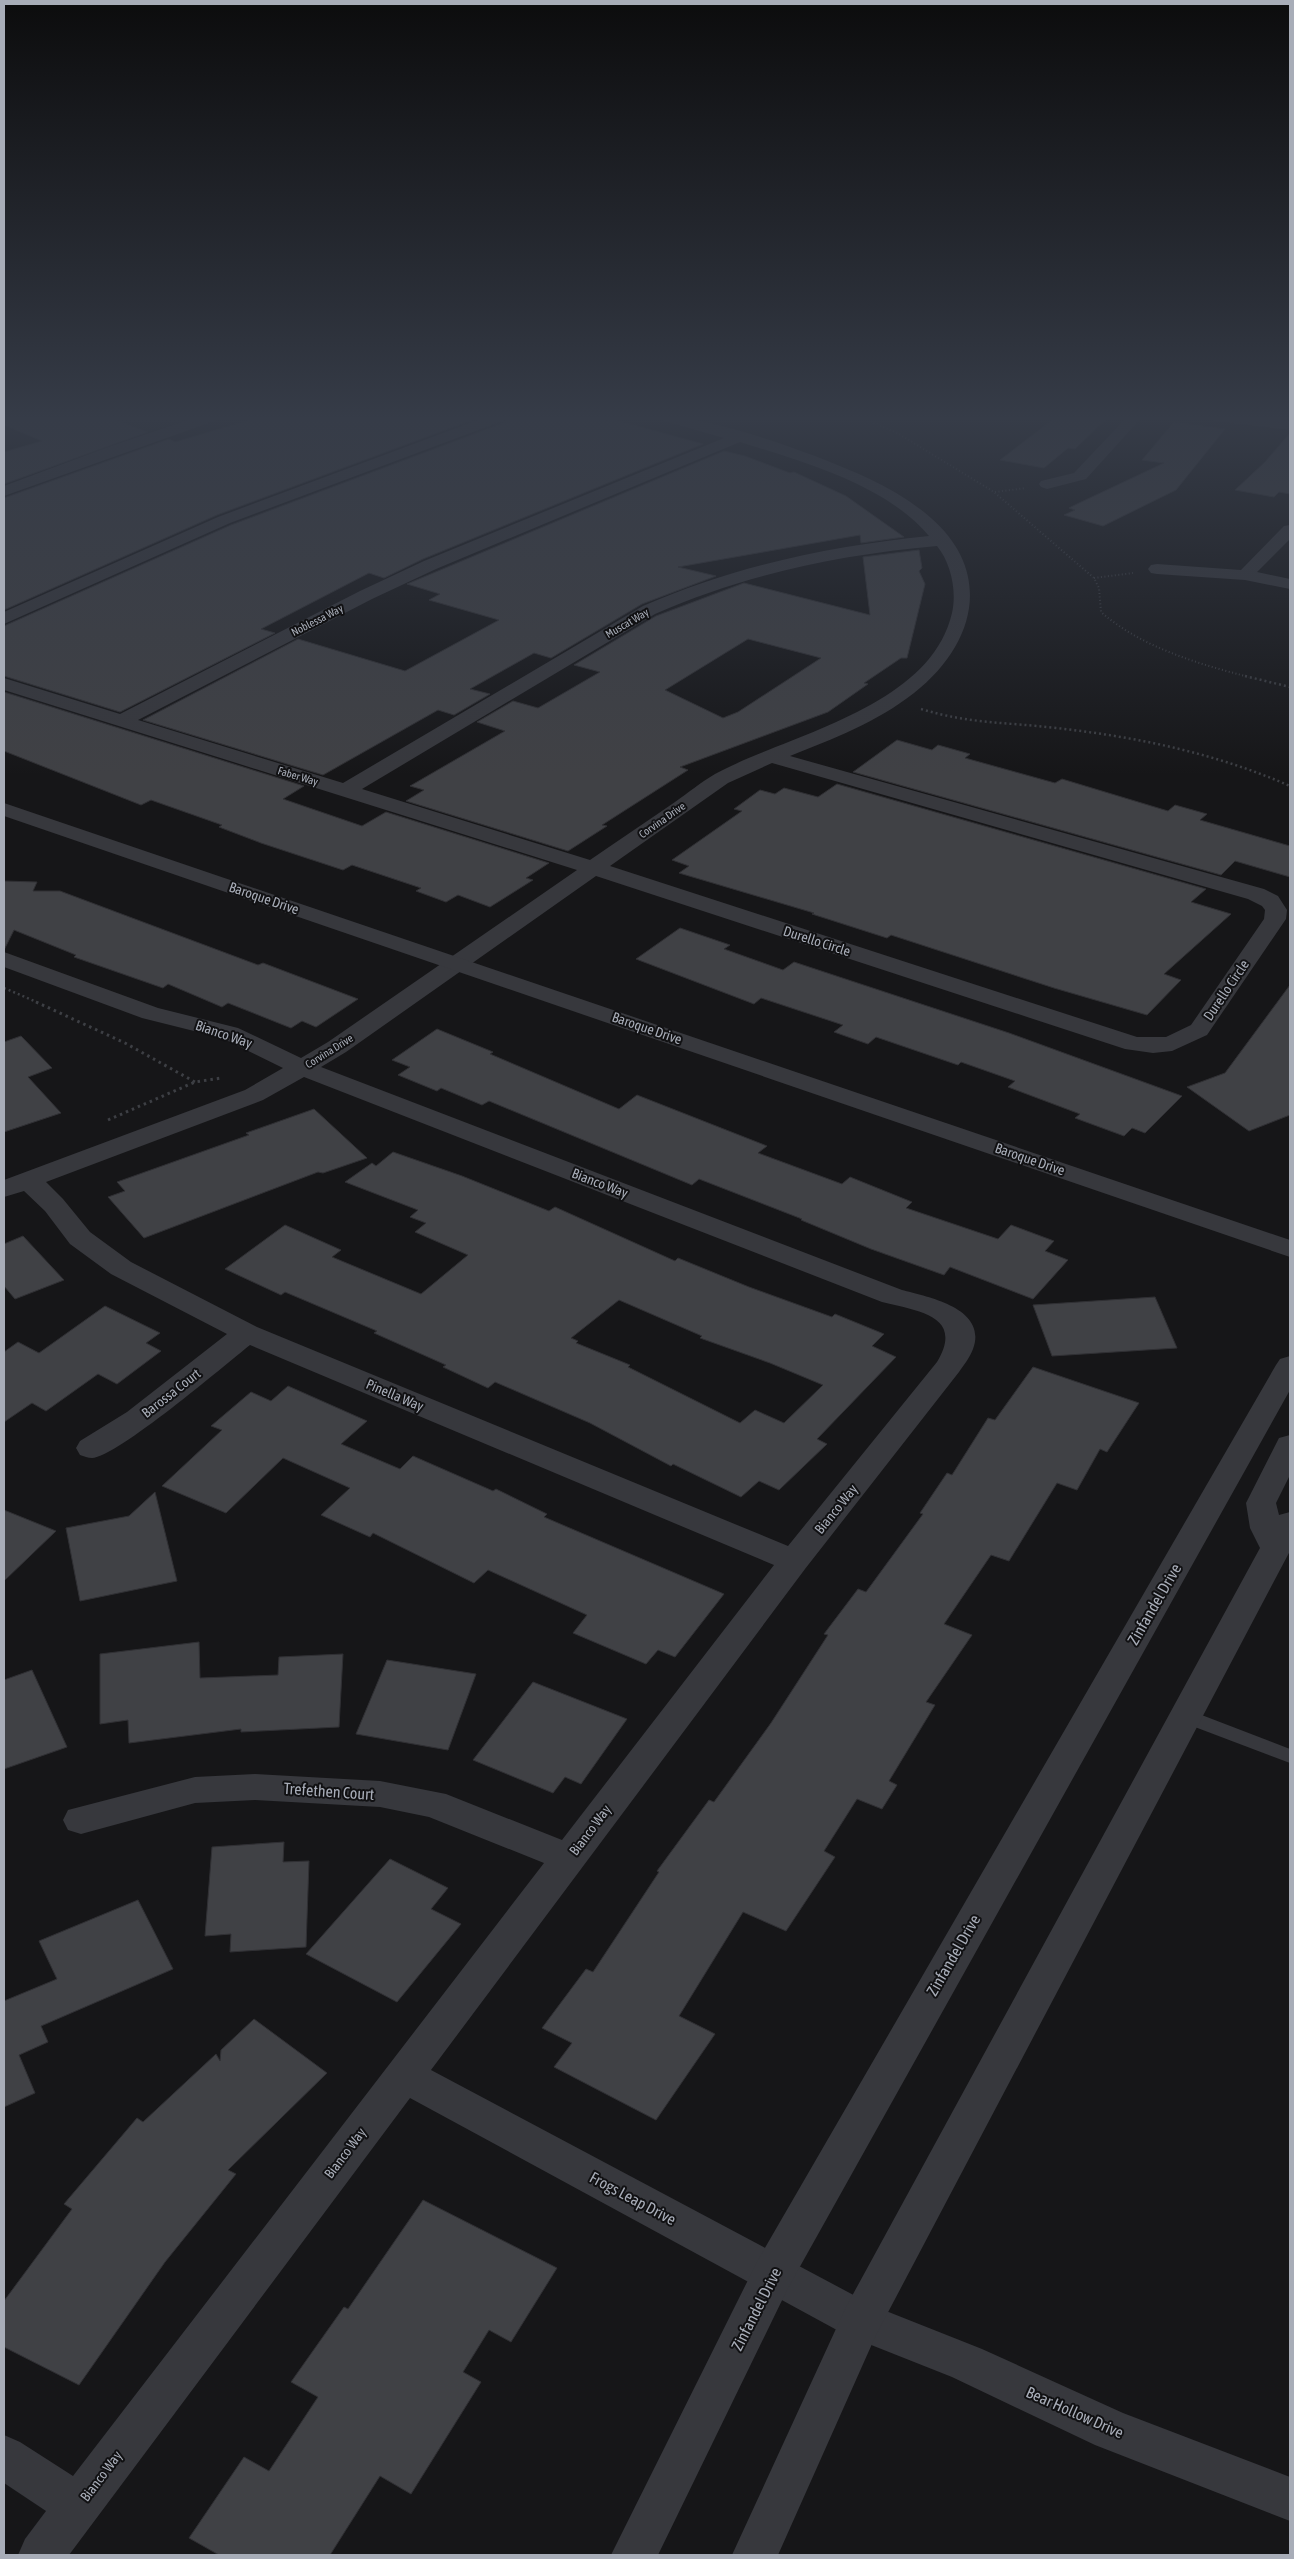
<svg xmlns="http://www.w3.org/2000/svg" width="1294" height="2559" font-family="'Asap Condensed',sans-serif">
  <style>
    .green { fill: #1e261f }
    .building { fill: #404145; stroke: #303034; fill-rule: evenodd }
    .lines { fill: none; stroke-linecap: round; stroke-linejoin: round }
    .path-far2 { stroke: #3d3f44; stroke-width: 2; stroke-dasharray: 1 2.5; stroke-linecap: butt }
    .path-far1 { stroke: #3d3f44; stroke-width: 2.5; stroke-dasharray: 2 3; stroke-linecap: butt }
    .path { stroke: #3d3f44; stroke-width: 3; stroke-dasharray: 2.5 4; stroke-linecap: butt }
    .service { fill: #37383d; fill-rule: evenodd }
    .minor { fill: #37383d; fill-rule: evenodd }
    .tertiary { fill: #37383d; fill-rule: evenodd }
    .labels { text-anchor: middle; stroke-width: 4; stroke-linejoin: round; paint-order: stroke }
    .far-street-label { font-size: 11px; fill: #a8adb8; stroke: #111113 }
    .street-label { font-size: 14px; fill: #a8adb8; stroke: #111113 }
    .near-street-label { font-size: 16px; fill: #a8adb8; stroke: #111113 }
  </style>
  <rect width="100%" height="100%" fill="#161618"/>
  <!-- green -->
  <polygon class="green" points="108,417 194,417 150,432"/>
  <!-- building -->
  <g class="building">
    <polygon points="4,417 108,417 148,432 4,484 4,452 42,441 4,425"/>
    <polygon points="260,417 480,417 217,515 4,610 4,498 169,439 175,442"/>
    <polygon points="509,417 593,417 607,421 612,419 703,444 423,559 384,578 369,573 261,629 275,633 120,712 4,676 4,626 231,525 506,422"/>
    <polygon points="1056,417 1108,417 1075,449 1068,448 1044,468 1000,460"/>
    <polygon points="1174,422 1225,429 1176,490 1103,526 1064,515 1075,510 1069,508 1077,504 1164,463 1142,460"/>
    <polygon points="1290,433 1290,494 1279,492 1274,497 1235,490 1265,462"/>
    <polygon points="724,451 745,456 790,473 794,472 846,496 904,537 861,543 860,535 678,567 716,576 642,604 551,658 534,653 470,689 490,694 454,715 438,710 323,775 143,720 298,639 405,671 499,620 429,600 440,594 407,584"/>
    <path d="M 919,550 L 922,568 L 919,571 L 925,584 L 907,658 L 901,658 L 864,683 L 868,684 L 828,712 L 680,767 L 688,770 L 602,825 L 607,826 L 568,851 L 406,801 L 424,790 L 410,786 L 505,731 L 477,722 L 513,701 L 538,708 L 600,672 L 574,665 L 656,616 L 744,583 L 870,615 L 863,557 ZM 748,639 L 821,658 L 738,712 L 723,718 L 665,690 Z"/>
    <polygon points="4,692 304,786 283,799 362,826 386,812 549,863 526,878 533,880 490,907 458,895 446,902 416,891 421,888 352,865 343,870 261,843 219,827 222,825 151,800 141,805 4,751"/>
    <polygon points="897,740 932,750 938,745 970,754 965,758 1055,783 1062,779 1168,811 1175,805 1207,814 1200,820 1290,846 1290,877 1235,861 1221,875 853,772"/>
    <polygon points="837,784 1206,889 1191,902 1231,914 1164,974 1181,980 1147,1015 1054,988 891,935 887,938 812,914 814,913 679,873 689,866 672,860 742,811 734,809 760,790 775,794 784,788 818,797"/>
    <polygon points="4,881 37,882 33,891 60,891 258,965 263,963 358,999 316,1027 302,1021 291,1028 228,1003 222,1007 168,984 163,988 74,957 76,955 14,930 4,950"/>
    <polygon points="680,928 730,945 724,949 783,970 794,962 1009,1033 1182,1096 1145,1133 1132,1128 1124,1136 1075,1118 1080,1114 1008,1087 1015,1081 961,1062 958,1065 876,1037 868,1044 834,1032 843,1025 761,998 754,1004 636,959"/>
    <polygon points="1290,985 1290,1115 1249,1131 1187,1087 1225,1073"/>
    <polygon points="437,1029 493,1052 490,1054 619,1109 637,1095 767,1146 758,1153 842,1184 850,1177 912,1202 906,1208 998,1239 1011,1225 1054,1241 1045,1251 1068,1260 1033,1299 950,1267 944,1275 871,1249 801,1220 802,1219 699,1179 692,1185 489,1101 482,1105 441,1088 437,1091 398,1075 410,1067 392,1060"/>
    <polygon points="21,1036 52,1068 28,1077 61,1113 4,1132 4,1042"/>
    <polygon points="314,1109 367,1158 323,1173 318,1172 144,1238 108,1197 125,1191 117,1182 249,1135 246,1133"/>
    <path d="M 393,1152 L 462,1176 L 549,1211 L 555,1207 L 675,1261 L 678,1258 L 749,1287 L 832,1317 L 835,1314 L 884,1334 L 872,1346 L 896,1357 L 817,1439 L 827,1444 L 779,1490 L 759,1481 L 741,1497 L 673,1464 L 671,1466 L 590,1423 L 495,1382 L 488,1388 L 443,1367 L 446,1365 L 374,1333 L 377,1331 L 285,1292 L 281,1295 L 225,1269 L 285,1225 L 341,1250 L 332,1257 L 421,1294 L 468,1255 L 415,1232 L 426,1223 L 410,1217 L 418,1210 L 345,1182 L 372,1163 L 376,1166 ZM 619,1300 L 702,1336 L 700,1338 L 770,1363 L 823,1385 L 784,1423 L 755,1410 L 740,1423 L 628,1367 L 630,1365 L 576,1343 L 578,1341 L 571,1338 Z"/>
    <polygon points="23,1236 64,1280 15,1299 4,1286 4,1244"/>
    <polygon points="1155,1297 1177,1348 1052,1356 1033,1305"/>
    <polygon points="105,1306 160,1333 146,1343 161,1351 117,1384 98,1374 46,1411 32,1403 4,1422 4,1352 18,1342 39,1353"/>
    <polygon points="1033,1367 1139,1403 1107,1452 1100,1449 1077,1490 1057,1483 1009,1561 991,1555 944,1624 972,1635 926,1702 935,1705 889,1781 897,1785 882,1809 857,1799 824,1851 835,1857 786,1931 743,1912 679,2016 715,2034 656,2120 554,2067 572,2043 542,2028 586,1969 593,1972 659,1872 657,1871 709,1800 714,1802 771,1723 828,1635 824,1634 858,1589 866,1592 923,1514 920,1513 947,1473 952,1475 988,1418 995,1420"/>
    <polygon points="288,1386 367,1421 341,1444 400,1469 413,1456 493,1491 496,1489 547,1514 544,1517 724,1594 675,1657 658,1650 646,1664 573,1633 587,1615 488,1570 474,1583 373,1533 370,1537 321,1515 350,1488 283,1458 226,1513 162,1486 222,1430 211,1426 251,1392 271,1401"/>
    <polygon points="155,1492 177,1581 80,1601 66,1528 129,1516"/>
    <polygon points="4,1510 56,1531 4,1581"/>
    <polygon points="199,1642 200,1678 278,1675 279,1657 343,1654 339,1727 241,1732 241,1729 129,1743 128,1720 100,1724 100,1654"/>
    <polygon points="387,1660 476,1674 448,1750 356,1734"/>
    <polygon points="32,1670 67,1747 4,1769 4,1680"/>
    <polygon points="533,1682 627,1719 581,1784 565,1777 553,1793 473,1760"/>
    <polygon points="284,1842 283,1862 309,1861 306,1947 230,1952 231,1934 205,1936 212,1847"/>
    <polygon points="390,1859 448,1888 431,1909 461,1924 397,2002 306,1954"/>
    <polygon points="138,1900 173,1969 41,2026 48,2042 19,2055 35,2093 4,2107 4,2001 57,1979 39,1941"/>
    <polygon points="254,2019 327,2073 228,2170 236,2174 165,2262 79,2385 4,2347 4,2301 72,2209 64,2204 137,2118 143,2122 216,2054 220,2061 221,2050"/>
    <polygon points="423,2200 557,2268 511,2342 489,2330 463,2372 481,2382 411,2494 380,2476 330,2555 219,2555 189,2538 244,2457 269,2471 318,2397 291,2382 344,2307 348,2309"/>
  </g>
  <g class="lines">
    <!-- path-far2 -->
    <g class="path-far2">
      <path d="M 861,417 L 899,434 L 994,492 L 1094,578 L 1099,588 L 1101,612 C 1141,647 1198,664 1249,677"/>
      <polyline points="995,492 1026,488"/>
      <polyline points="1094,578 1133,573"/>
    </g>
    <!-- path-far1 -->
    <g class="path-far1">
      <polyline points="1245,676 1290,687"/>
      <path d="M 921,709 C 970,724 1006,722 1056,728 C 1137,737 1215,753 1290,786"/>
      <polyline points="4,988 39,1003"/>
    </g>
    <!-- path -->
    <g class="path">
      <polyline points="36,1002 125,1043 195,1082"/>
      <polyline points="108,1120 195,1082 221,1078"/>
    </g>
    <!-- service -->
    <polygon class="service" points="1186,1709 1290,1749 1290,1763 1179,1721 1177,1716 1179,1711"/>
    <!-- minor -->
    <g class="minor">
      <polygon points="197,417 219,417 217,420 4,496 4,486 108,447"/>
      <polygon points="486,417 507,417 505,420 230,523 4,624 4,612 218,517"/>
      <path d="M 659,417 C 708,417 768,439 815,456 C 856,472 898,489 931,518 C 994,573 975,645 914,693 C 877,722 833,739 790,756 L 1264,889 L 1278,896 L 1287,910 L 1286,919 L 1207,1035 L 1172,1051 L 1153,1053 L 1125,1049 L 596,876 L 346,1052 L 321,1067 L 902,1290 C 928,1297 988,1308 973,1349 C 970,1357 964,1365 959,1372 L 805,1569 L 431,2070 L 876,2307 L 982,2349 L 1123,2413 L 1290,2477 L 1290,2521 L 1095,2445 L 952,2377 L 846,2335 L 410,2098 L 69,2555 L 18,2555 L 25,2539 L 46,2511 L 4,2483 L 4,2435 L 20,2442 L 73,2476 L 544,1863 L 429,1817 L 380,1807 L 255,1800 L 195,1803 L 81,1834 L 68,1830 L 63,1820 L 68,1810 L 195,1777 L 255,1774 L 380,1781 L 446,1794 L 562,1840 L 774,1565 L 250,1345 C 225,1365 117,1457 92,1458 C 88,1458 84,1456 80,1455 L 76,1448 L 80,1441 L 127,1412 L 227,1334 L 111,1274 L 70,1244 L 45,1211 L 24,1191 L 4,1197 L 4,1180 L 245,1090 L 283,1068 L 222,1038 L 142,1018 L 4,967 L 4,952 L 158,1008 L 238,1028 L 301,1058 L 328,1042 L 577,870 L 4,690 L 4,678 L 120,714 L 360,591 L 424,561 L 724,438 L 661,420 ZM 740,442 C 801,461 887,485 929,536 C 830,546 735,566 643,606 L 343,783 L 138,720 L 372,599 L 436,569 ZM 937,546 C 951,563 957,591 952,613 C 930,708 789,734 715,774 C 701,782 688,793 675,802 C 647,821 618,841 590,860 L 362,789 L 655,614 C 746,574 838,555 937,546 ZM 772,763 L 1248,899 L 1262,906 L 1265,910 L 1264,919 L 1191,1025 L 1166,1037 L 1137,1037 L 610,866 L 728,783 ZM 304,1077 L 882,1302 C 917,1311 965,1315 937,1362 L 788,1546 L 257,1327 L 131,1262 L 90,1232 L 63,1199 L 46,1182 L 263,1100 Z"/>
      <polygon points="1127,417 1142,417 1086,479 1047,489 1041,487 1039,484 1041,481 1074,473"/>
      <polygon points="1207,417 1253,417 1290,421 1290,430 1214,421"/>
      <polygon points="1290,525 1290,539 1257,572 1290,579 1290,589 1245,580 1157,574 1151,573 1148,569 1151,565 1157,564 1241,570 1284,526"/>
    </g>
    <!-- tertiary -->
    <g class="tertiary">
      <polygon points="4,803 1290,1240 1290,1257 4,816"/>
      <polygon points="1290,1356 1290,1390 788,2288 658,2555 611,2555 758,2260 1276,1365 1280,1359"/>
      <polygon points="1290,1435 1290,1475 1276,1503 1279,1515 1290,1512 1290,1551 876,2335 778,2555 732,2555 846,2307 1260,1548 1250,1528 1246,1503 1279,1438"/>
    </g>
  </g>
  <!-- sky -->
  <linearGradient id="sky" x2="0" y2="1"><stop stop-color="#0c0c0d"/><stop offset="0.54" stop-color="#363c48"/><stop offset="1" stop-color="#363c48" stop-opacity="0"/></linearGradient>
  <rect width="1294" height="775" fill="url(#sky)"/>
  <g class="labels">
    <!-- far-street labels -->
    <g class="far-street-label">
      <text transform="translate(317 620) rotate(-27)" y="4">Noblessa Way</text>
      <text transform="translate(627 623) rotate(-30)" y="4">Muscat Way</text>
      <text transform="translate(298 776) rotate(17)" y="4">Faber Way</text>
      <text transform="translate(662 820) rotate(-35)" y="4">Corvina Drive</text>
      <text transform="translate(329 1051) rotate(-32)" y="4">Corvina Drive</text>
    </g>
    <!-- street labels -->
    <g class="street-label">
      <text transform="translate(264 898) rotate(19)" y="5">Baroque Drive</text>
      <text transform="translate(817 941) rotate(18)" y="5">Durello Circle</text>
      <text transform="translate(1226 990) rotate(-56)" y="5">Durello Circle</text>
      <text transform="translate(647 1028) rotate(19)" y="5">Baroque Drive</text>
      <text transform="translate(224 1034) rotate(19)" y="5">Bianco Way</text>
      <text transform="translate(1030 1159) rotate(19)" y="5">Baroque Drive</text>
      <text transform="translate(600 1183) rotate(21)" y="5">Bianco Way</text>
      <text transform="translate(171 1393) rotate(-38)" y="5">Barossa Court</text>
      <text transform="translate(395 1395) rotate(23)" y="5">Pinella Way</text>
      <text transform="translate(836 1509) rotate(-51)" y="5">Bianco Way</text>
      <text transform="translate(590 1830) rotate(-53)" y="5">Bianco Way</text>
      <text transform="translate(345 2153) rotate(-53)" y="5">Bianco Way</text>
      <text transform="translate(101 2476) rotate(-53)" y="5">Bianco Way</text>
    </g>
    <!-- near-street labels -->
    <g class="near-street-label">
      <text transform="translate(1154 1604) rotate(-60)" y="6">Zinfandel Drive</text>
      <text transform="translate(329 1791) rotate(4)" y="6">Trefethen Court</text>
      <text transform="translate(953 1955) rotate(-60)" y="6">Zinfandel Drive</text>
      <text transform="translate(633 2198) rotate(28)" y="6">Frogs Leap Drive</text>
      <text transform="translate(756 2309) rotate(-63)" y="6">Zinfandel Drive</text>
      <text transform="translate(1075 2412) rotate(24)" y="6">Bear Hollow Drive</text>
    </g>
  </g>
  <!-- border -->
  <rect width="1294" height="2559" fill="none" stroke="#a8adb8" stroke-width="10"/>
</svg>
